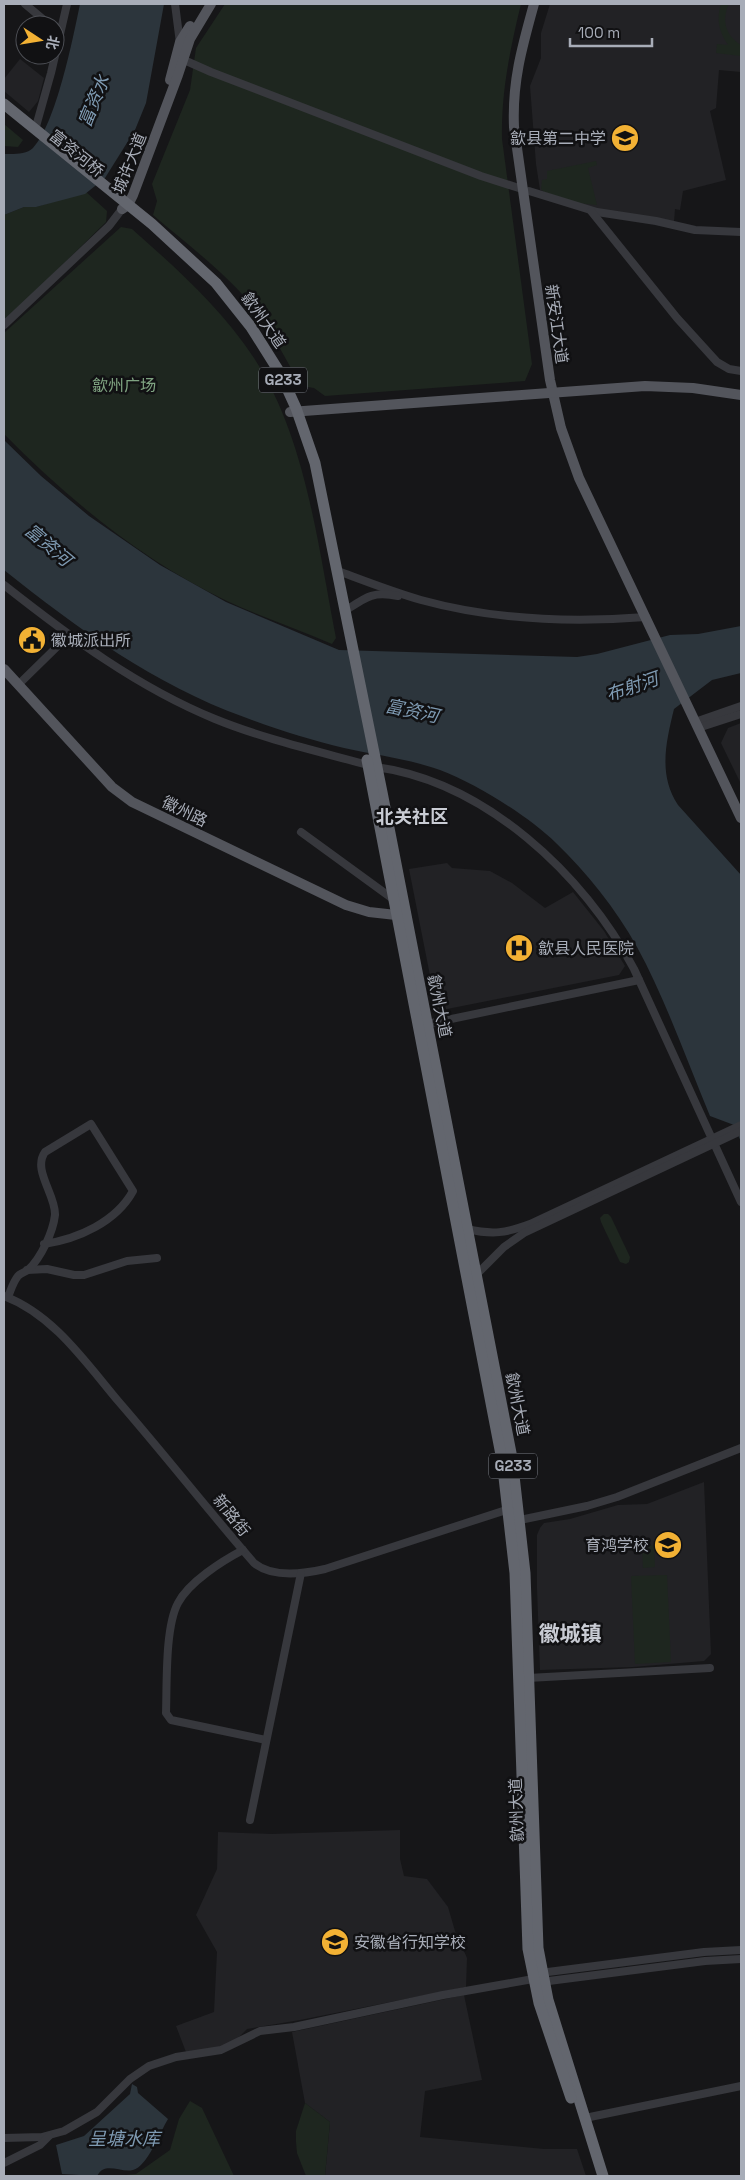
<svg xmlns="http://www.w3.org/2000/svg" width="745" height="2180" font-family="'Space Grotesk','Noto Sans SC',sans-serif">
  <style>
    .built { fill: #222225 }
    .green { fill: #1e261f }
    .water { fill: #2c353c }
    .lines { fill: none; stroke-linecap: round; stroke-linejoin: round }
    .minor { stroke: #37383d; stroke-width: 8 }
    .major { stroke: #53555c; stroke-width: 10 }
    .highway { stroke: #63666e; stroke-width: 11 }
    .labels { text-anchor: middle; stroke-width: 5; stroke-linejoin: round; paint-order: stroke }
    .shield { fill: #111113; stroke: #7b7e86; stroke-width: 1 }
    .shield-label { font-size: 15px; font-weight: bold; fill: #a8adb8 }
    .poi-label { font-size: 16px; fill: #a8adb8; stroke: #111113; text-anchor: start }
    .street-label { font-size: 16px; fill: #a8adb8; stroke: #111113 }
    .park-label { font-size: 16px; fill: #7fa381; stroke: #111113 }
    .water-label { font-size: 18px; font-style: italic; fill: #7f9bb3; stroke: #111113 }
    .neighbourhood-label { font-size: 18px; font-weight: bold; fill: #c9ccd4; stroke: #111113 }
    .district-label { font-size: 21px; font-weight: bold; fill: #c9ccd4; stroke: #111113 }
  </style>
  <rect width="100%" height="100%" fill="#161618"/>
  <!-- built -->
  <g class="built">
    <polygon points="550,4 741,4 741,72 719,70 716,108 710,111 726,180 683,191 680,210 675,209 674,222 603,211 540,190 536,164 530,86 541,58 541,33"/>
    <polygon points="20,59 44,78 38,101 29,112 4,91 4,79"/>
    <polygon points="741,723 741,784 721,743 728,728"/>
    <polygon points="447,863 452,868 490,871 512,883 545,908 573,892 604,931 625,966 619,975 437,1011 409,869"/>
    <polygon points="704,1482 711,1654 704,1661 633,1667 540,1670 537,1588 537,1535 540,1528 544,1523 570,1519 618,1505 647,1504"/>
    <polygon points="400,1830 400,1859 404,1876 427,1879 448,1907 455,1931 467,1958 466,1987 300,2020 247,2029 233,2043 207,2051 186,2052 176,2026 214,2012 217,1952 196,1915 217,1869 218,1832 271,1834"/>
    <polygon points="464,1995 482,2080 425,2091 420,2137 544,2149 577,2149 586,2176 325,2176 330,2122 305,2103 292,2032"/>
  </g>
  <!-- green -->
  <g class="green">
    <path d="M 225,4 L 521,4 C 510,49 501,93 502,139 L 532,364 L 525,381 L 325,396 L 314,388 L 301,386 C 287,362 275,337 259,314 C 230,276 189,246 153,215 L 157,201 L 152,184 L 190,90 L 196,48 Z"/>
    <path d="M 721,4 L 729,4 C 721,20 726,36 741,45 L 741,56 L 716,53 L 717,44 L 728,45 C 719,32 716,19 721,4 Z"/>
    <polygon points="4,124 23,140 18,147 4,146"/>
    <polygon points="596,161 597,165 588,168 597,205 578,203 544,192 541,189 542,180 547,179 547,171"/>
    <polygon points="86,192 107,211 106,222 4,322 4,215 24,207 36,207"/>
    <path d="M 121,227 L 132,229 C 176,268 221,308 254,358 C 306,438 318,546 336,638 L 332,644 C 298,629 261,617 227,601 C 143,561 69,500 4,434 L 4,333 Z"/>
    <polygon points="604,1214 608,1214 611,1217 630,1257 629,1262 626,1264 620,1262 601,1222 600,1218"/>
    <polygon points="654,1545 655,1567 643,1568 642,1546"/>
    <polygon points="667,1575 671,1662 635,1664 631,1576"/>
    <polygon points="190,2101 202,2108 234,2176 115,2176 136,2174 170,2150 179,2119"/>
    <polygon points="305,2103 330,2122 325,2176 306,2176 297,2153 296,2142 296,2131"/>
  </g>
  <!-- water -->
  <g class="water">
    <path d="M 80,4 L 164,4 L 146,103 L 135,130 L 105,178 L 85,194 L 36,207 L 24,207 L 4,215 L 4,154 C 13,154 26,155 33,148 C 56,124 73,38 80,4 Z"/>
    <path d="M 4,440 L 41,476 L 89,516 L 160,565 L 226,602 L 339,650 L 577,657 L 597,654 L 670,635 L 698,634 L 741,626 L 741,673 L 712,680 L 674,709 C 666,742 658,775 678,805 L 741,875 L 741,1142 L 734,1125 L 710,1116 C 687,1061 665,998 637,947 C 616,909 587,873 556,843 C 528,816 477,784 440,770 C 409,759 376,755 344,748 C 311,740 276,729 244,717 C 155,685 78,629 4,570 Z"/>
    <path d="M 132,2084 L 137,2087 L 138,2093 L 168,2119 C 160,2132 147,2167 133,2170 C 120,2173 105,2161 97,2176 L 62,2174 L 56,2145 L 84,2136 L 130,2094 Z"/>
  </g>
  <g class="lines">
    <!-- minor -->
    <g class="minor">
      <polyline points="25,4 50,25"/>
      <polyline points="175,4 180,43"/>
      <polyline points="183,54 184,60 211,72 481,176 522,189"/>
      <polyline points="35,130 51,73 67,4"/>
      <polyline points="529,191 597,212 656,221 695,230 741,232"/>
      <polyline points="591,211 677,318 717,362 729,369 741,371"/>
      <polyline points="4,325 109,226 122,209"/>
      <path d="M 338,571 C 365,581 393,592 421,600 C 494,620 570,623 646,617"/>
      <path d="M 4,585 C 70,637 137,687 215,719 C 264,739 317,751 368,765"/>
      <path d="M 345,611 C 366,597 372,591 398,596"/>
      <polyline points="19,684 69,635"/>
      <polyline points="695,722 741,706"/>
      <polyline points="698,728 741,714"/>
      <path d="M 376,767 C 485,782 584,874 634,969 L 741,1202"/>
      <polyline points="301,832 393,899"/>
      <polyline points="427,1024 639,980"/>
      <path d="M 467,1229 C 493,1235 506,1233 530,1224 L 741,1125"/>
      <polyline points="27,1270 47,1269 74,1275 84,1275 127,1261 157,1258"/>
      <polyline points="476,1275 504,1247 524,1233 741,1131"/>
      <path d="M 4,1296 C 54,1315 86,1363 119,1402 C 165,1455 208,1510 254,1563 C 272,1578 303,1574 325,1569 L 509,1509"/>
      <path d="M 8,1297 C 11,1290 13,1282 18,1276 C 21,1273 25,1272 28,1270 C 41,1258 53,1232 55,1215 C 56,1195 32,1170 45,1152 L 91,1124 L 133,1191 C 116,1222 78,1239 44,1244"/>
      <polyline points="520,1520 587,1506 617,1497 741,1448"/>
      <path d="M 243,1550 C 222,1561 189,1582 178,1603 C 165,1627 167,1684 166,1713 L 171,1720 L 266,1740"/>
      <polyline points="528,1678 710,1668"/>
      <polyline points="250,1820 301,1573"/>
      <polyline points="540,1973 704,1952 741,1950"/>
      <polyline points="541,1982 705,1961 741,1959"/>
      <polyline points="585,2118 741,2086"/>
      <polyline points="4,2138 42,2137 64,2131 97,2112 130,2079 149,2066 176,2057 221,2050 260,2031 294,2027 443,1995 533,1979"/>
      <polyline points="4,2163 40,2145 49,2136"/>
    </g>
    <!-- major -->
    <g class="major">
      <path d="M 534,4 C 522,47 512,82 514,127 L 550,380 L 561,428 L 579,478 L 741,818"/>
      <polyline points="170,80 180,42 190,26"/>
      <polyline points="122,209 128,205 133,195 178,75 190,39 211,4"/>
      <polyline points="290,412 645,386 693,388 741,395"/>
      <polyline points="4,669 112,787 132,802 346,905 369,912 396,915"/>
    </g>
    <!-- highway -->
    <g class="highway">
      <polyline points="4,104 152,224 216,283 251,327 280,373 296,408 315,463 382,792 512,1458 525,1573 538,1948 548,2000 603,2176"/>
      <polyline points="367,760 502,1460 515,1573 528,1949 539,2003 571,2098"/>
    </g>
  </g>
  <!-- icons -->
  <defs>
    <symbol id="school-disc" viewBox="-11 -11 22 22"><circle r="9.5" fill="#f2b134" stroke="#111113"/><path d="M0-5L7-2L0 1L-7-2ZM-4 1L0 2.5L4 1V4Q0 6-4 4Z" fill="#111"/></symbol>
    <symbol id="civic-disc" viewBox="-11 -11 22 22"><circle r="9.5" fill="#f2b134" stroke="#111113"/><path d="M-.6-6.5H3V-4.5H.6V-3L4-1V1h2V6H-6V1h2V-1L-.6-3ZM-1.2 2.5V6h2.4V2.5Z" fill="#111"/></symbol>
    <symbol id="hospital-disc" viewBox="-11 -11 22 22"><circle r="9.5" fill="#f2b134" stroke="#111113"/><path d="M-5-5h3v3.5h4V-5h3V5h-3V1.5h-4V5h-3Z" fill="#111"/></symbol>
  </defs>
  <g fill-rule="evenodd">
    <use href="#school-disc" x="609" y="122" width="32" height="32"/>
    <use href="#civic-disc" x="16" y="624" width="32" height="32"/>
    <use href="#hospital-disc" x="503" y="932" width="32" height="32"/>
    <use href="#school-disc" x="652" y="1529" width="32" height="32"/>
    <use href="#school-disc" x="319" y="1926" width="32" height="32"/>
  </g>
  <g class="labels">
    <!-- shield labels -->
    <g class="shield">
      <rect x="259" y="367.5" width="48" height="25" rx="4"/>
      <rect x="489" y="1453.5" width="48" height="25" rx="4"/>
    </g>
    <g class="shield-label">
      <text x="283" y="385">G233</text>
      <text x="513" y="1471">G233</text>
    </g>
    <!-- poi labels -->
    <g class="poi-label">
      <text x="606" y="144" text-anchor="end">歙县第二中学</text>
      <text x="51" y="646">徽城派出所</text>
      <text x="538" y="954">歙县人民医院</text>
      <text x="649" y="1551" text-anchor="end">育鸿学校</text>
      <text x="354" y="1948">安徽省行知学校</text>
    </g>
    <!-- street labels -->
    <g class="street-label">
      <text transform="translate(77 153) rotate(39)" y="6">富资河桥</text>
      <text transform="translate(129 163) rotate(-68)" y="6">城许大道</text>
      <text transform="translate(264 320) rotate(55)" y="6">歙州大道</text>
      <text transform="translate(557 324) rotate(82)" y="6">新安江大道</text>
      <text transform="translate(185 811) rotate(26)" y="6">徽州路</text>
      <text transform="translate(440 1006) rotate(79)" y="6">歙州大道</text>
      <text transform="translate(518 1404) rotate(79)" y="6">歙州大道</text>
      <text transform="translate(232 1515) rotate(51)" y="6">新路街</text>
      <text transform="translate(516 1810) rotate(-92)" y="6">歙州大道</text>
    </g>
    <!-- park labels -->
    <g class="park-label">
      <text x="124" y="391">歙州广场</text>
    </g>
    <!-- water labels -->
    <g class="water-label">
      <text transform="translate(94 101) rotate(-68)" y="6">富资水</text>
      <text transform="translate(48 545) rotate(40)" y="6">富资河</text>
      <text transform="translate(632 687) rotate(-19)" y="6">布射河</text>
      <text transform="translate(412 711) rotate(12)" y="6">富资河</text>
      <text x="124" y="2145">呈塘水库</text>
    </g>
    <!-- neighbourhood labels -->
    <g class="neighbourhood-label">
      <text x="412" y="823">北关社区</text>
    </g>
    <!-- district labels -->
    <g class="district-label">
      <text x="570" y="1641">徽城镇</text>
    </g>
  </g>
  <!-- border -->
  <rect width="745" height="2180" fill="none" stroke="#a8adb8" stroke-width="10"/>
  <!-- north arrow -->
  <g transform="translate(40 40) rotate(102)"><circle r="24" fill="#111113" stroke="#4d4f55"/>
  <path d="M0-4L9 19L0 12L-9 19Z" fill="#f2b134"/>
  <text y="-8" font-size="14" font-weight="bold" text-anchor="middle" fill="#a8adb8">北</text>
  </g>
  <!-- scale -->
  <path d="M570 38v8h82v-8" fill="none" stroke="#a8adb8" stroke-width="2.5"/>
  <text x="578" y="38" font-size="15" fill="#a8adb8" stroke="#111113" stroke-width="4" paint-order="stroke">100 m</text>
</svg>
